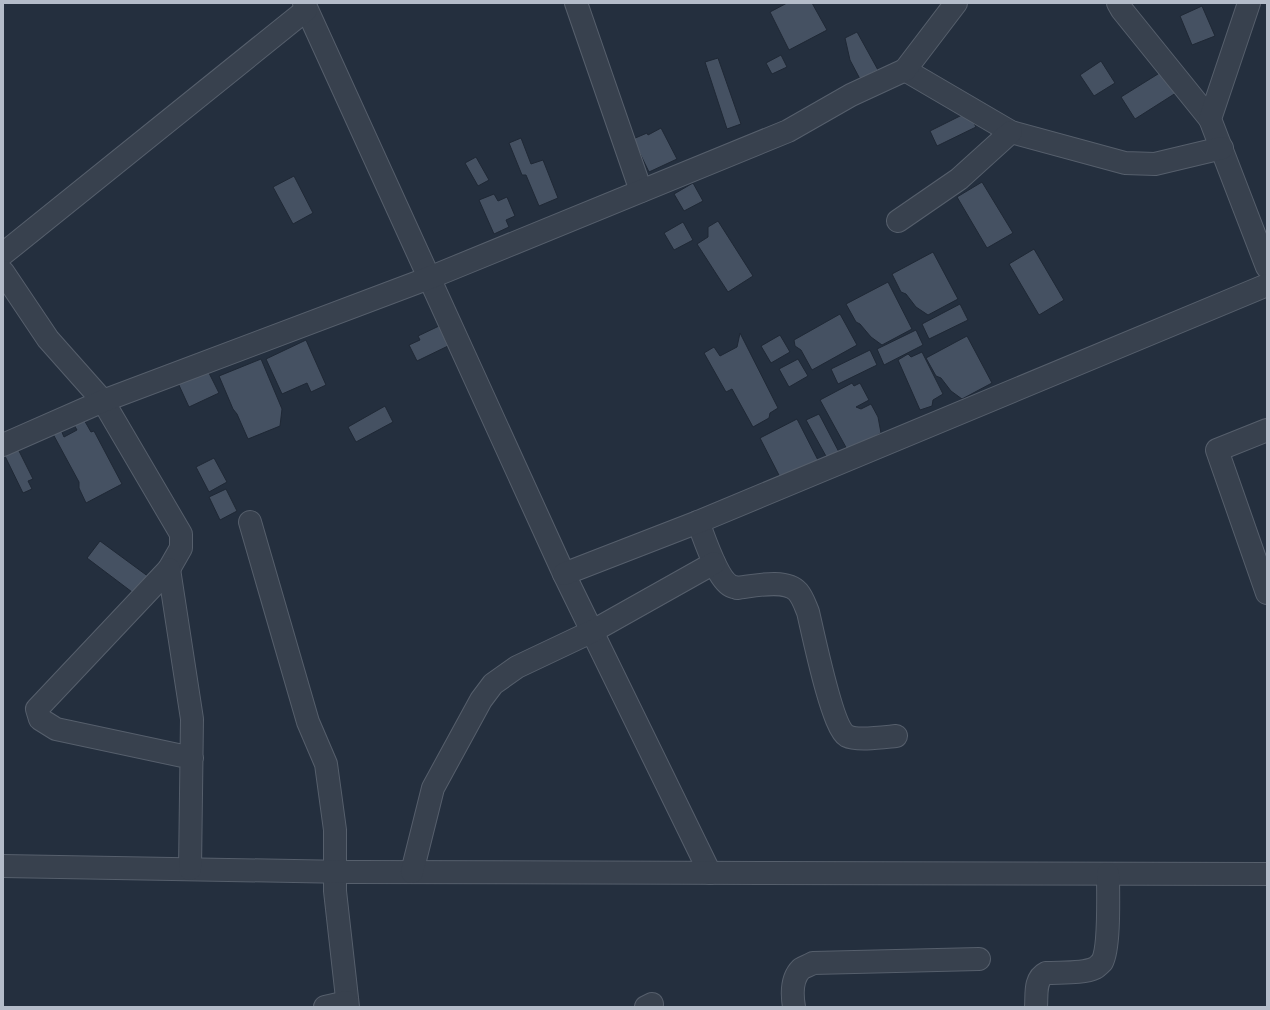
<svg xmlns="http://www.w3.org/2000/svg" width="1270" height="1010" font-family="Manrope,sans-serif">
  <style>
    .building { fill: #455162; stroke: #1f2835 }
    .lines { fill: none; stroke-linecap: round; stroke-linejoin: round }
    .minor-casing { stroke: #565f6c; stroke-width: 24 }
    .minor { stroke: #38414e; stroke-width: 22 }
  </style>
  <rect width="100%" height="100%" fill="#242f3e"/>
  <!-- building -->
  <g class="building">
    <polygon points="787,3 812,3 827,30 789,50 770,12"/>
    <polygon points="1202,6 1215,36 1192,45 1180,16"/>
    <polygon points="857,32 878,70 860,79 850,60 845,38"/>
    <polygon points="781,55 787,67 772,74 766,63"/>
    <polygon points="718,58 741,124 727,129 705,62"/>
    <polygon points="1101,61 1115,83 1094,96 1080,75"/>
    <polygon points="1166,69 1179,91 1135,119 1121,97"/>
    <polygon points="968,112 976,127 937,146 930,131"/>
    <polygon points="661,128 677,159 649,172 633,139 647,133 648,135"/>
    <polygon points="521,138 531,164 543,160 558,198 539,206 526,175 522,175 509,143"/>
    <polygon points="476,157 489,180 478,186 465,163"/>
    <polygon points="294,176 313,213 293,224 273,187"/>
    <polygon points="982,182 1013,233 987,248 957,197"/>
    <polygon points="693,183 703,201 684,211 674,194"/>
    <polygon points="494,194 498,201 507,197 515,216 506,220 509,227 494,234 479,200"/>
    <polygon points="718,221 753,276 728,292 697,244 708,237 708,227"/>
    <polygon points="683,222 693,240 674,250 664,233"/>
    <polygon points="1034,249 1064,300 1039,315 1009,264"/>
    <polygon points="933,252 958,299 928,315 916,307 906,294 901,292 892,274"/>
    <polygon points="888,282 912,329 882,345 871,337 860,324 856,322 846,304"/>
    <polygon points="960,304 968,320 929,339 922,324"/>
    <polygon points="840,314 857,345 812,370 801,350 795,346 794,340"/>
    <polygon points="439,326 448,346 417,361 409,345 420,340 418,336"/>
    <polygon points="916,330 923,345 884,365 877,349"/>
    <polygon points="740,333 778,408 770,413 769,418 753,427 732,389 726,392 704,353 714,347 720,356 737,347"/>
    <polygon points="780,335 790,352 771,363 761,346"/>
    <polygon points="967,336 992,383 962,399 951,391 941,378 936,376 926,358"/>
    <polygon points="306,340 326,385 311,392 307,383 282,394 266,359"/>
    <polygon points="870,350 877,365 838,384 831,369"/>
    <polygon points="922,352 943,394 933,400 932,406 920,410 898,360 908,354 911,357"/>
    <polygon points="261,359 282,409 280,426 248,439 237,414 233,409 219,376"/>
    <polygon points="798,359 808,376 789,387 779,369"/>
    <polygon points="207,369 219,393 189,407 178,383"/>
    <polygon points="852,383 854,386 860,383 869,400 856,407 861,409 871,404 878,417 881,433 848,451 820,400"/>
    <polygon points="385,406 393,422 356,442 348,427"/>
    <polygon points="819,414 840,454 827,458 806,420"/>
    <polygon points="83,418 91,432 94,431 122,484 86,503 79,488 79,482 53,434 61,430 64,437 77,430 73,423"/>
    <polygon points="797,419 820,464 783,483 760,438"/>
    <polygon points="15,443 33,479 28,481 32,489 23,493 3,452"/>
    <polygon points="214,458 227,482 209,492 196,467"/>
    <polygon points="226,489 237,511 220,520 209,497"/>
    <polygon points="100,541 149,577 136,595 87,558"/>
  </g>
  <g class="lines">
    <defs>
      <g id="minor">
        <polyline points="304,3 564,574 710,873"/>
        <polyline points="576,3 641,191"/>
        <polyline points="1118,3 1122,10 1210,119"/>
        <polyline points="1249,3 1210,119 1267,267"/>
        <polyline points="905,70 1011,132 1125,163 1155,164 1222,148"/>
        <polyline points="898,221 959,179 1011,132"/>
        <polyline points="3,254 306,10"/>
        <polyline points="3,272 48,339 103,401 181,534 181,548 169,569"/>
        <polyline points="1267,430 1217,450 1267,593"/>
        <polyline points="3,445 103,401 429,278 788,131 851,95 905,70 956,3"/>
        <polyline points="250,522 308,722 326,764 335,830 335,891 348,1007"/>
        <path d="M 698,522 C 704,537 717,579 731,586 C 733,587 735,587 737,588 C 754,586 786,578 798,592 C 803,598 805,605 808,612 C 813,633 832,727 847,736 C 857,741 885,737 896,736"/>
        <polyline points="564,574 698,522 1267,285"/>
        <polyline points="3,866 348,872 1267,874"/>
        <polyline points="190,869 192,719 169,569 37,709 40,719 56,729 192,758"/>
        <polyline points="412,872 433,788 481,700 493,684 517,667 593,631 714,563"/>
        <polyline points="325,1007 347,1002"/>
        <polyline points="646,1007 652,1004"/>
        <path d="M 794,1007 C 792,995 791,979 801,969 C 804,967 810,965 813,963 L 979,959"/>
        <path d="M 1036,1007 C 1037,995 1034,979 1046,973 C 1060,972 1083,974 1095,968 C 1097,967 1100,964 1102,962 C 1110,948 1108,892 1108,874"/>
      </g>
    </defs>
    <!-- minor casing -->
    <use href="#minor" class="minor-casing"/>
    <!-- minor -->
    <use href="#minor" class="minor"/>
  </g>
  <!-- border -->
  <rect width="1270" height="1010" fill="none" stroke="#b4bcc9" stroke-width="8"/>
</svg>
